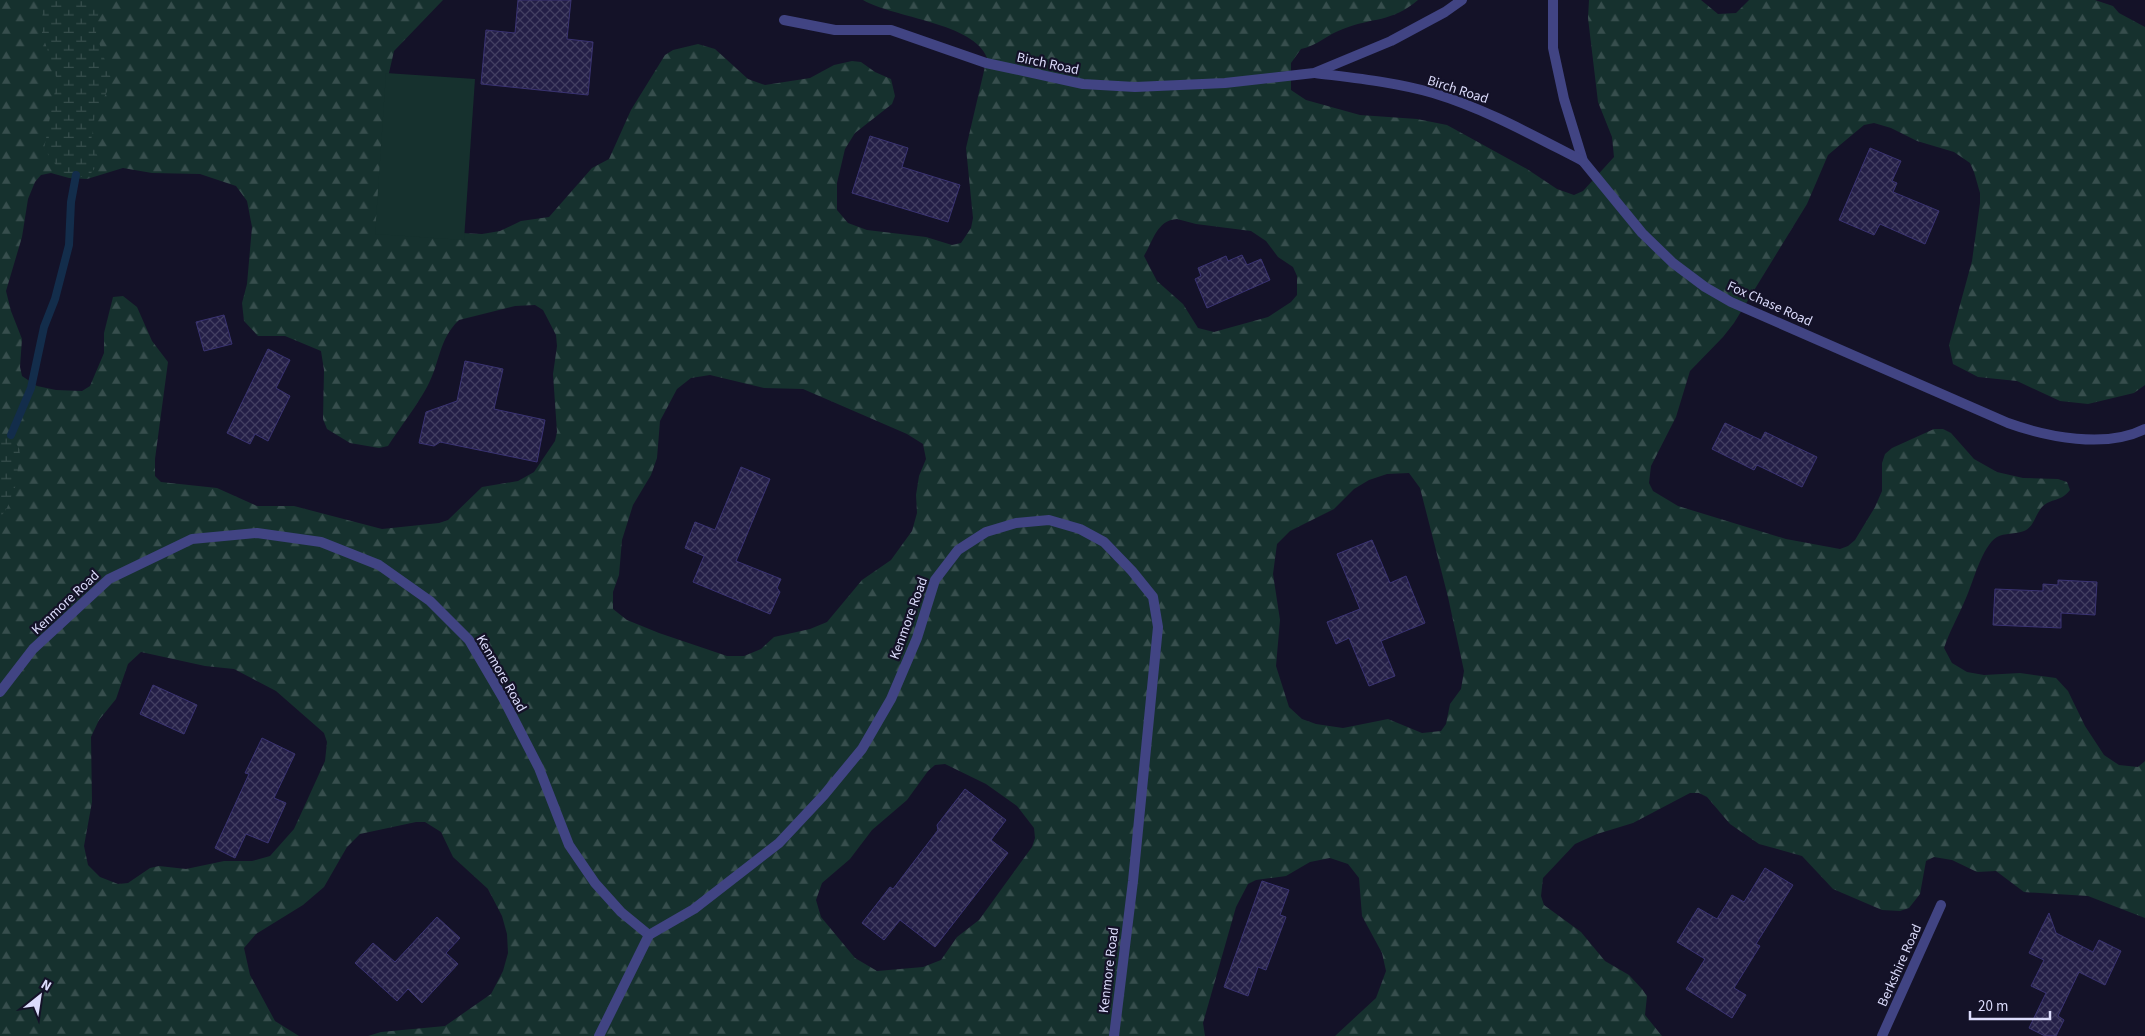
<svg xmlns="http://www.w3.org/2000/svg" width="2145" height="1036" font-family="'Source Sans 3',sans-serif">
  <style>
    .forest { fill: url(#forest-firs); fill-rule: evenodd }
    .wetland { fill: url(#wetland-marsh) }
    .park { fill: #16312e }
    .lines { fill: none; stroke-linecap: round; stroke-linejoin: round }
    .stream { stroke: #132d4b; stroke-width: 8 }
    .building { fill: url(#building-cross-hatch); stroke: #3a3372 }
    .minor { stroke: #414483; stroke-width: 10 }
    .labels { text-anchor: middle; stroke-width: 4.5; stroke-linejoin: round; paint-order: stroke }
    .street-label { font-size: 14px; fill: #dcdcfc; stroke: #141228 }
  </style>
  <defs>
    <pattern id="forest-firs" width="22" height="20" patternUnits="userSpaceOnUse" patternTransform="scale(1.25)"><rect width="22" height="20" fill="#16312e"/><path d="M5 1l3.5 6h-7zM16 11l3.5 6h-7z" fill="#374e4d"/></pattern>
    <pattern id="wetland-marsh" width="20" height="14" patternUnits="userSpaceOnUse" patternTransform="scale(1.25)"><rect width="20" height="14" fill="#16312e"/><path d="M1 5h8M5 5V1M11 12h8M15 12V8" fill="none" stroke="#374e4d"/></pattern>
    <pattern id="building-cross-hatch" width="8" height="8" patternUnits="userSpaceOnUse" patternTransform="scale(1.25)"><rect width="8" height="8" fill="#241f47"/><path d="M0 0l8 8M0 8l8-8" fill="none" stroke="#433f62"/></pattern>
  </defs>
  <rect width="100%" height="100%" fill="#141228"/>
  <!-- forest -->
  <path class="forest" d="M 0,0 L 443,0 L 394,51 L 386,86 L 398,230 L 482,234 L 500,231 L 521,221 L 549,217 L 592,168 L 609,159 L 631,110 L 665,55 L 673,50 L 698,44 L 715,49 L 748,79 L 765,85 L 810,78 L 834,65 L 852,61 L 861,62 L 875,72 L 891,79 L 895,96 L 892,104 L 855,133 L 845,149 L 837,183 L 837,210 L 848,223 L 867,230 L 926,237 L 952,245 L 961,243 L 971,228 L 973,218 L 966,148 L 987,58 C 975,23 894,18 863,0 L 1418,0 C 1391,23 1373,17 1343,29 C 1328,34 1317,46 1301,49 L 1291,63 L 1291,90 L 1306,100 L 1360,115 L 1417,119 L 1447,125 L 1527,169 L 1557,189 L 1574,195 L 1583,191 L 1614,157 L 1612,137 L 1598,102 L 1588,18 L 1589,0 L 1701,0 L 1718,14 L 1736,13 L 1749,0 L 2095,0 L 2113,6 L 2119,13 L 2145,27 L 2145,385 L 2134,393 L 2088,404 L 2060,401 L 2017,381 L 1978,377 L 1953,364 L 1949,345 L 1972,261 L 1980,203 L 1980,193 L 1974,172 L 1970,163 L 1954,152 L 1917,141 L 1891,128 L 1874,123 L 1864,125 L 1828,155 L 1807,204 L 1734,323 L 1723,337 L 1690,371 L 1676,417 L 1651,466 L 1649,483 L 1653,491 L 1678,506 L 1786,539 L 1840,549 L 1848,546 L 1855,540 L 1875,507 L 1882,491 L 1882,463 L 1885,454 L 1892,448 L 1934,429 L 1943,429 L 1951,433 L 1974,459 L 1997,472 L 2023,478 L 2058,479 L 2067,482 L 2070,490 C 2061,502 2051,498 2042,507 C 2035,515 2034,527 2024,531 C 2016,534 2004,533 1997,537 C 1982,546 1973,583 1966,598 C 1959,615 1950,630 1944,648 L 1952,663 L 1967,672 L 1984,675 L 2020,673 L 2056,678 L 2068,691 L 2085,726 L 2104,755 L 2119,765 L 2138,767 L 2145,761 L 2145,918 L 2088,896 L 2024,892 L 1996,871 L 1977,872 L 1952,860 L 1934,857 L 1926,861 L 1920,894 L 1909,908 L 1900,911 L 1882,910 L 1833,889 L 1802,856 L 1759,844 L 1730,824 L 1707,797 L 1699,793 L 1690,793 L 1633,823 L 1597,834 L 1575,844 L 1543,878 L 1541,896 L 1544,905 L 1581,932 L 1605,961 L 1629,975 L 1642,989 L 1647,996 L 1645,1015 L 1662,1036 L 1335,1036 L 1376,998 L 1386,971 L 1382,953 L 1362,916 L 1359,878 L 1348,864 L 1330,858 L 1310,862 L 1286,876 L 1256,880 L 1248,884 L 1236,907 L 1203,1023 L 1205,1036 L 368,1036 L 381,1032 L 445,1026 L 491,994 L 503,971 L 508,953 L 507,934 L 502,916 L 488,889 L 453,857 L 441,832 L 425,822 L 416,822 L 360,834 L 347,847 L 324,887 L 303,905 L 256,934 L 244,948 L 250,975 L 275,1021 L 299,1036 L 0,1036 ZM 123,168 L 152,173 L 200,174 L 236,186 L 247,201 L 252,227 L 247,284 L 242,303 L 244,321 L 258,336 L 285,336 L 321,351 L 324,370 L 323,419 L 327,429 L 350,443 L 379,448 L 388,446 C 401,426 416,407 427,387 C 440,364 438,340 459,320 L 515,306 L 535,305 L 543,310 L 556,335 L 557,346 L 553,374 L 557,432 L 555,441 L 534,472 L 518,481 L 482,487 L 448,520 L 439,523 L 382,529 L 294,506 L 257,506 L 217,488 L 161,482 L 155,476 L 155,459 L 168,362 L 152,341 L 137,307 L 123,296 L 113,297 L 104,333 L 104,353 L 90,386 L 82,391 L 56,390 L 37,386 L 22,376 L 20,367 L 22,339 L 11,311 L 6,291 L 22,237 L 28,199 L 35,182 L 41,175 L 51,173 L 69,178 L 87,179 ZM 1177,219 L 1196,224 L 1251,231 L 1266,241 L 1278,257 L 1293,267 L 1297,276 L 1297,295 L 1291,302 L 1268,317 L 1214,332 L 1198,328 L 1183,304 L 1157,281 L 1144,256 C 1153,241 1157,220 1177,219 ZM 710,375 L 764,388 L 803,389 L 907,434 L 923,444 L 926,459 L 919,476 L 916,495 L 917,513 L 912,531 L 891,560 L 862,580 L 827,622 L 810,629 L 774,637 L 761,649 L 744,656 L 727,656 L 659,633 L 627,620 L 613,609 L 613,592 L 619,575 L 622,540 L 633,505 L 651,475 L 657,458 L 660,421 L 677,389 L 691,378 ZM 1409,473 L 1420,488 L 1448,597 L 1464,671 L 1461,689 L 1450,704 L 1446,724 L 1441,731 L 1422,733 L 1388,719 L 1343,728 L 1316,724 L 1302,719 L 1289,707 L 1276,666 L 1280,620 L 1273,574 L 1277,544 L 1290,531 L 1334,509 L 1354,489 L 1369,480 L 1387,474 ZM 141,652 L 205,666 L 234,669 L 276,691 L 324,733 L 327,742 L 325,761 L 294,829 L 270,856 L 252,861 L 224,861 L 186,869 L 159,866 L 150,868 L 128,883 L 118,884 L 100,877 L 88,865 L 84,846 L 92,802 L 91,737 L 99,720 L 116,699 L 128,664 ZM 945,764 L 986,784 L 1017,806 L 1034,828 L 1035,838 L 1032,847 L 979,920 L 957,937 L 941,960 L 923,967 L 877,971 L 855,958 L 821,917 L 816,900 L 822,883 L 850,859 L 872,830 L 907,800 L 928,771 L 935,765 Z"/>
  <!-- wetland -->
  <g class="wetland">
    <polygon points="43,0 100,0 96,33 112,82 95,115 91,141 100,162 87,178 61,172 44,149 57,80 42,33"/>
    <polygon points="11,435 20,450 16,485 7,508 0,518 0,438"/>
  </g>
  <!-- park -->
  <polygon class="park" points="386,73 475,79 464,240 375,234"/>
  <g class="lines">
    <!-- stream -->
    <polyline class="stream" points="11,435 31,388 44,327 55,299 69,245 71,202 76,175"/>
  </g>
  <!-- building -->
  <g class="building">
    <polygon points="518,0 571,0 567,39 593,42 588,95 481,84 486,30 515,33"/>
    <polygon points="870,136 908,148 902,167 960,185 948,222 852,193"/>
    <polygon points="1870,148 1901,161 1892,181 1897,183 1893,192 1939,211 1925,244 1880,224 1874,235 1839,220"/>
    <polygon points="1242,255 1247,265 1261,259 1270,280 1207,308 1195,279 1201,276 1198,268 1226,256 1228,261"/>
    <polygon points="224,315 232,344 204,351 196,322"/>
    <polygon points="268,349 290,360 276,388 290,396 268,441 255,434 250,444 227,433"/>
    <polygon points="465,361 503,369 494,409 545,420 537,462 440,442 434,446 419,443 426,412 457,401"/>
    <polygon points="1725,423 1761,440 1765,432 1817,457 1802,487 1757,465 1754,470 1712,449"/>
    <polygon points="741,467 770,479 736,561 781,579 777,588 780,592 770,614 693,582 704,556 685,548 695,522 715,530"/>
    <polygon points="1372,540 1390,583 1406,576 1425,623 1381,641 1395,676 1369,686 1349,638 1336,644 1327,622 1360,609 1337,554"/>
    <polygon points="2058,580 2097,582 2095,615 2061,613 2061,628 1993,625 1995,589 2043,591 2043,584 2058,585"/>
    <polygon points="153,685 197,705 184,734 140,714"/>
    <polygon points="262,738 295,754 274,798 286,803 268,843 246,834 235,858 215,848 249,774 245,773"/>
    <polygon points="965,789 1006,820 991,840 1008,853 935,947 900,920 884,940 862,923 890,887 893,889 938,830 937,825"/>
    <polygon points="1765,868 1793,885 1756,944 1760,946 1734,988 1746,995 1732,1018 1686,989 1705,959 1677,942 1698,908 1717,919 1732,895 1744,902"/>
    <polygon points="1262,881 1289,890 1280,915 1286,917 1266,970 1258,967 1248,996 1224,987"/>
    <polygon points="2049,913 2056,933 2093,952 2099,940 2121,951 2105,985 2079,972 2058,1016 2064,1020 2056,1036 2045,1036 2029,1028 2046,993 2031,986 2044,960 2029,953"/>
    <polygon points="437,917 460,938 446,953 458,964 422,1003 408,989 397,1001 355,963 373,943 395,962"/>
  </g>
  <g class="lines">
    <!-- minor -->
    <g class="minor">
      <path d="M 1553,0 L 1553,48 L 1564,99 L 1583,161 L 1642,233 L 1673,263 L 1705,287 L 1731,302 L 2008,423 C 2047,437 2106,449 2145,429"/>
      <polyline points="784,20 835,30 891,30 986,63 1083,84 1135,87 1225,83 1314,73 1391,41 1445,12 1462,0"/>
      <path d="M 1315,73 C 1354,78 1395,82 1433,93 C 1486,109 1534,136 1583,161"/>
      <polyline points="0,692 33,649 109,579 192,539 257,533 321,542 379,565 430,601 469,640 503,698 539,768 569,845 595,883 621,912 649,935"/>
      <polyline points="599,1036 649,935 694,909 779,843 824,795 862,749 891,699 917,638 935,580 958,550 986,532 1016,523 1049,520 1080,529 1104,542 1132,571 1153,597 1158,627 1133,881 1114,1036"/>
      <polyline points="1882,1036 1941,905"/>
    </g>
  </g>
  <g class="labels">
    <!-- street labels -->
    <g class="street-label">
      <text transform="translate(1048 63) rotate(12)" y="5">Birch Road</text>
      <text transform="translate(1458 89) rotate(18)" y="5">Birch Road</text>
      <text transform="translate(1770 303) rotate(24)" y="5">Fox Chase Road</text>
      <text transform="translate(65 602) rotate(-43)" y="5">Kenmore Road</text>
      <text transform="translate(908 618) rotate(-70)" y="5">Kenmore Road</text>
      <text transform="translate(502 673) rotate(60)" y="5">Kenmore Road</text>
      <text transform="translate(1899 965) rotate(-66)" y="5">Berkshire Road</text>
      <text transform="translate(1108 970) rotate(-83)" y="5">Kenmore Road</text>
    </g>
  </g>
  <!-- north arrow -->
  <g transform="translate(40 996) rotate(30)" stroke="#141228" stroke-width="4" paint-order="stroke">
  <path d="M0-4L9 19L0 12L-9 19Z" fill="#dcdcfc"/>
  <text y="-8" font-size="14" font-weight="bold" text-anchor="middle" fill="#dcdcfc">N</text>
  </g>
  <!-- scale -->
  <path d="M1970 1011v8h80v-8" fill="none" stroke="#dcdcfc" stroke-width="2.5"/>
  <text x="1978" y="1011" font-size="15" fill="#dcdcfc" stroke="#141228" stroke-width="4" paint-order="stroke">20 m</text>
</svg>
